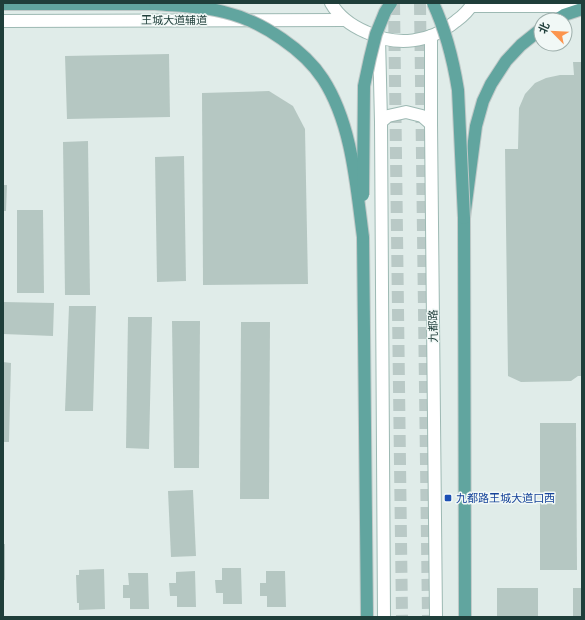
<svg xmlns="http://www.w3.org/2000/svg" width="585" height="620" font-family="'Titillium Web','Noto Sans SC',sans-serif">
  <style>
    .building { fill: #b5c7c2 }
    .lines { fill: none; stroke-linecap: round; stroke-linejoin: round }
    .primary-tunnel { stroke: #b9c9c6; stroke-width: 12; stroke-dasharray: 12 6; stroke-linecap: butt }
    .secondary-casing { stroke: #9db9b3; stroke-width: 14 }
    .primary-casing { stroke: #c0c9c8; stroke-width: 14 }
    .secondary { stroke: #fff; stroke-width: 12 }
    .primary { stroke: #61a59f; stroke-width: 12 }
    .primary-bridge-casing { stroke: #c0c9c8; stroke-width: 14; stroke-linecap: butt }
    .primary-bridge { stroke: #61a59f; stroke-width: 12 }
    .transit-dot { fill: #1a4fb4; stroke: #f1f8f6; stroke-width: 1.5 }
    .labels { text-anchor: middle; stroke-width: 3; stroke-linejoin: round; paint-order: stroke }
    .street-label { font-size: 11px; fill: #1f3e3a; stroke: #f1f8f6 }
    .transit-label { font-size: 11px; fill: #164399; stroke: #f1f8f6; text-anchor: start }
  </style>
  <rect width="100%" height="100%" fill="#e0ece9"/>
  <!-- building -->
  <g class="building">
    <polygon points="169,54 170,117 67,119 65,56"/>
    <polygon points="573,62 582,62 582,376 578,376 571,381 521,382 508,376 505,149 518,149 519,108 525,94 535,83 546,78 560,75 574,75"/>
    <polygon points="269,91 293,106 305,129 308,284 203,285 202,93"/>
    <polygon points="88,141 90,295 65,295 63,142"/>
    <polygon points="184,156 186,281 157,282 155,157"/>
    <polygon points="3,185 7,185 6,211 3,211"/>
    <polygon points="17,210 43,210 44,293 17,293"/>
    <polygon points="3,302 54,303 53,336 3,334"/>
    <polygon points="69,306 96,306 93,411 65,411"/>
    <polygon points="128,317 152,317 149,449 126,448"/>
    <polygon points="172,321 200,321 199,468 174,468"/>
    <polygon points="241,322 270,322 269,499 240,499"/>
    <polygon points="3,362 11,363 9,442 3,442"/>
    <polygon points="540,423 576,423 577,570 540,570"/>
    <polygon points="193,490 196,556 171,557 168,491"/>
    <rect x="3" y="544" width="2" height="36"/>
    <polygon points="222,568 241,568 242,604 223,604 223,593 216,593 215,580 222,580"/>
    <polygon points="104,569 105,609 79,610 79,603 77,603 76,575 79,575 79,570"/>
    <polygon points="195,571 196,607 177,607 177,596 170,596 169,583 176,583 176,572"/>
    <polygon points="266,571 285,571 286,607 267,607 267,596 260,596 260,583 266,583"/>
    <polygon points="128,573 148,573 149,609 130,609 130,598 123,598 123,585 129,585"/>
    <rect x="497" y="588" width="41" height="29"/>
    <rect x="573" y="588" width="9" height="29"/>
  </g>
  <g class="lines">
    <!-- primary-tunnel -->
    <g class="primary-tunnel">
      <polyline points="394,3 402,617"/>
      <polyline points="420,3 428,617"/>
    </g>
    <defs>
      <g id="secondary">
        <path d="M 331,3 C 339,17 352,26 366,32 C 397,47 430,43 456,21 C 463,16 469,10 473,3"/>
        <polyline points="472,6 582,6"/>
        <polyline points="3,21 345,20"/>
        <polyline points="431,36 431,124 436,617"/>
        <polyline points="379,38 381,122 384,617"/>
        <polyline points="381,122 388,116 406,112 422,116 431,124"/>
      </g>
      <g id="primary">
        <polyline points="3,4 166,4"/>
        <polyline points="556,20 564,15 582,9"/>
        <polyline points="363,237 367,617"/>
        <polyline points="465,617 464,218 476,126 483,101 491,84 506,61 521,45 541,29"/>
      </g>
    </defs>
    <!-- secondary casing -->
    <use href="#secondary" class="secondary-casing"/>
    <!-- primary casing -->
    <use href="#primary" class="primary-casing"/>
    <!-- secondary -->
    <use href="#secondary" class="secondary"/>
    <!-- primary -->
    <use href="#primary" class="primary"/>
    <defs>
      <g id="primary-bridge">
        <path d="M 433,3 C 446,31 453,59 458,90 L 464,218"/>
        <path d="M 155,4 C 178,6 202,6 224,12 C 245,17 265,27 282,39 C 298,50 312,62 323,79 C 352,124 356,184 363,237"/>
        <polyline points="363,195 364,86 370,58 376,34 385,12 391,3"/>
      </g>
    </defs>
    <!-- primary-bridge casing -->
    <use href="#primary-bridge" class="primary-bridge-casing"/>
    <!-- primary-bridge -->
    <use href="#primary-bridge" class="primary-bridge"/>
  </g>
  <!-- markers -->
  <rect class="transit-dot" x="444" y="494" width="8" height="8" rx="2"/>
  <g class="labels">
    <!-- street labels -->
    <g class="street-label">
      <text x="174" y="24">王城大道辅道</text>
      <text transform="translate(433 326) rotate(-91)" y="4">九都路</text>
    </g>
    <!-- transit labels -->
    <g class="transit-label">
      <text x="456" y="502">九都路王城大道口西</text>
    </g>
  </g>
  <!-- border -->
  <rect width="585" height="620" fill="none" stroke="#1f3e3a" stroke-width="8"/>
  <!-- north arrow -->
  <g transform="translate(553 32) rotate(294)"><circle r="19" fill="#f1f8f6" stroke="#9daeab"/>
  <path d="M0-3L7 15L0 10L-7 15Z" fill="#fc954e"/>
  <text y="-6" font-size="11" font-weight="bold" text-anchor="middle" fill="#1f3e3a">北</text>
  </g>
</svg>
